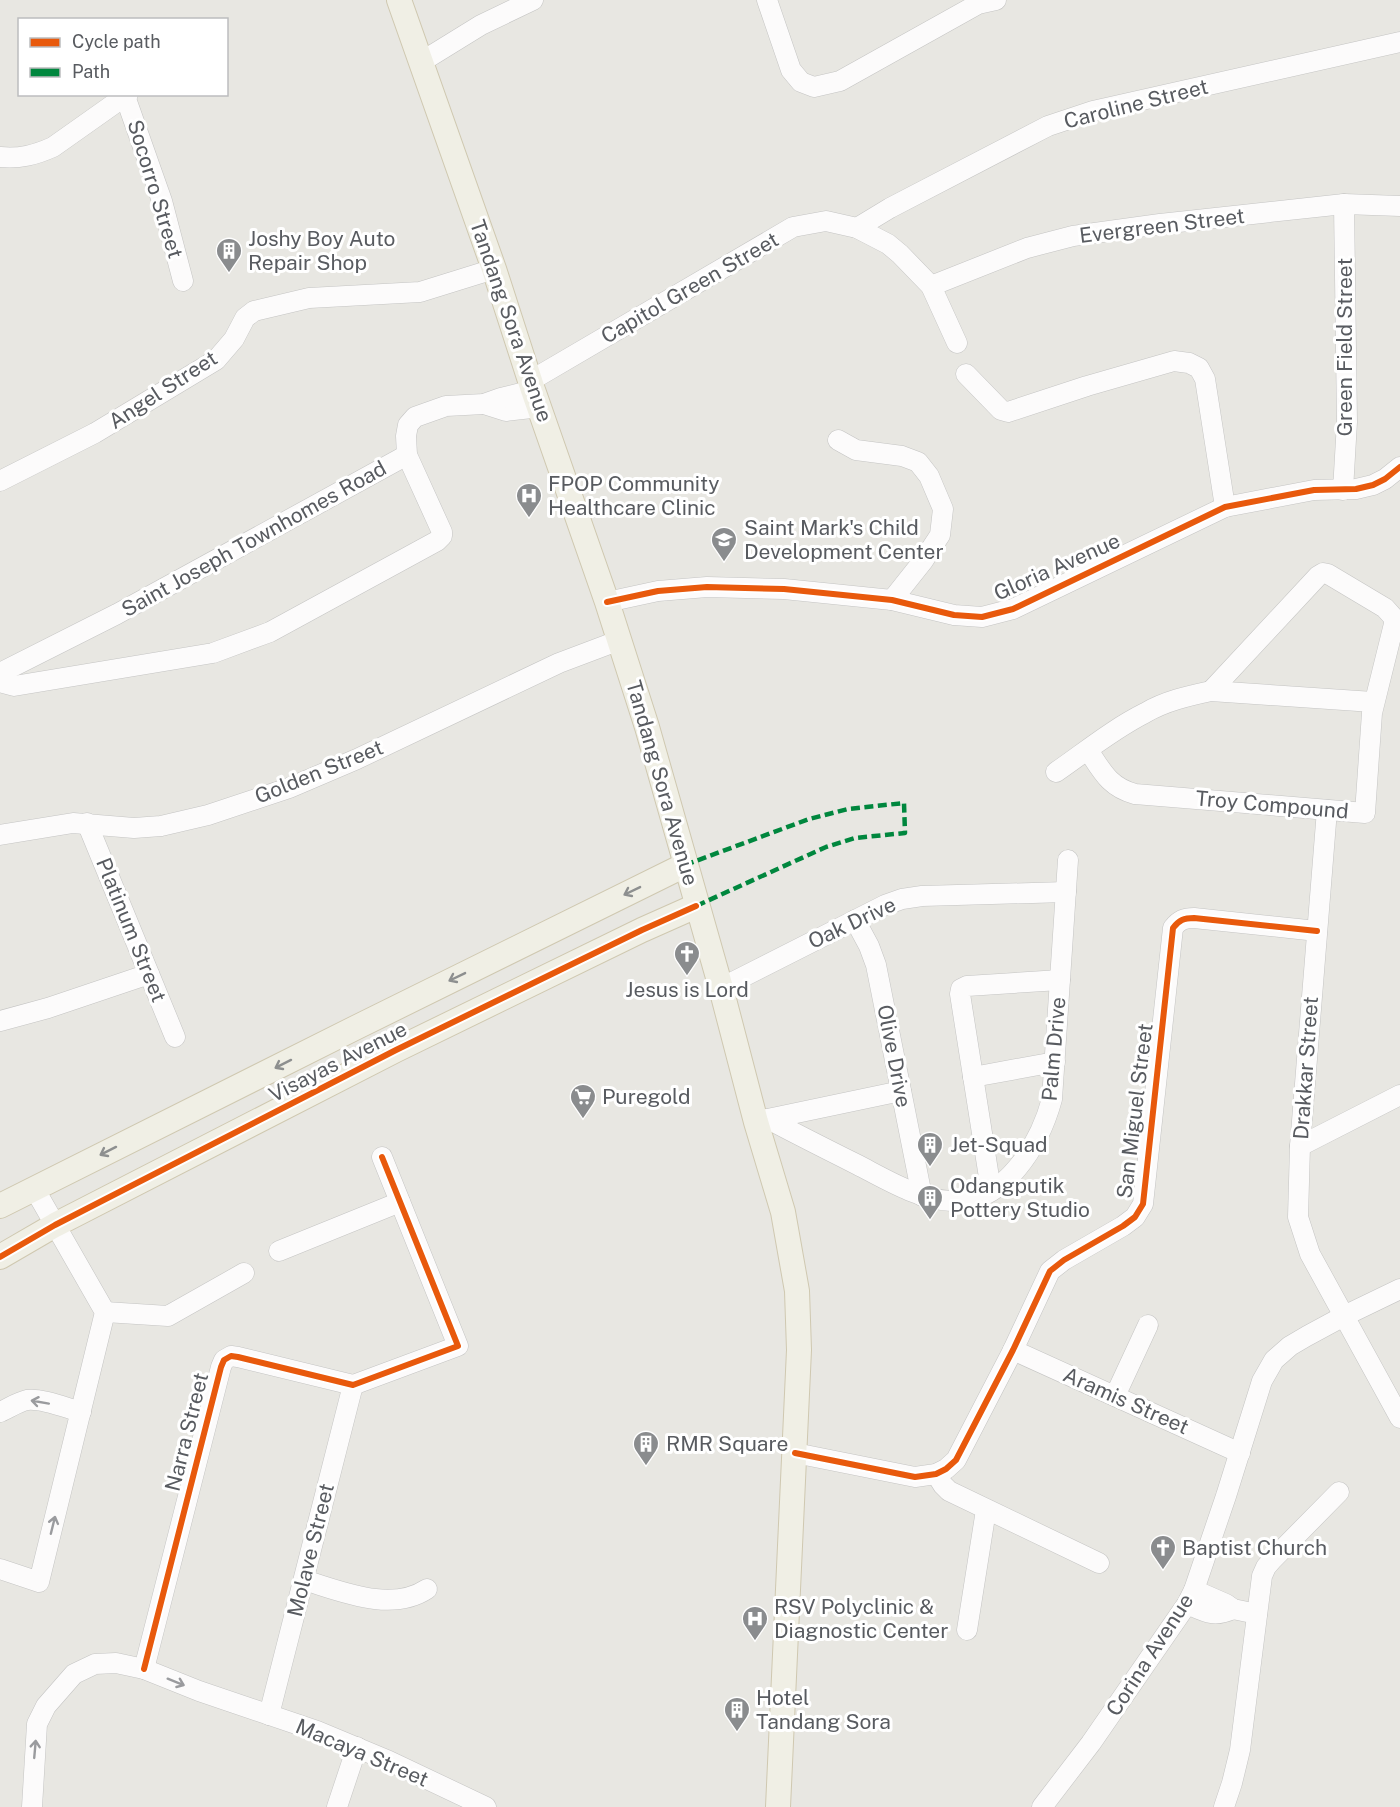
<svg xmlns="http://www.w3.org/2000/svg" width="1400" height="1807" font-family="'Public Sans',sans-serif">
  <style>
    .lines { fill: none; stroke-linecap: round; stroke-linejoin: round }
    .minor-casing { stroke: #c4c4c3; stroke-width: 21 }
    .major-casing { stroke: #cfc8b0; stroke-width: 26 }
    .minor { stroke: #fcfbfb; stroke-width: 20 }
    .major { stroke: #f0efe5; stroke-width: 24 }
    .quiet { stroke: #00873e; stroke-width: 4.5; stroke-dasharray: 9 4.5; stroke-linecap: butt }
    .cycleway-casing { stroke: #fff; stroke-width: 10 }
    .cycleway { stroke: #e8590c; stroke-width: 6 }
    .oneway { stroke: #8d8f8f }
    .oneway2 { stroke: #9a9b9e }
    .labels { text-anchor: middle; stroke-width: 6; stroke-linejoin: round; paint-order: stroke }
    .street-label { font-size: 21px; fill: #585b60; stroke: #fff }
    .poi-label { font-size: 21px; fill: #585b60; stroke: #fff; text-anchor: start }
  </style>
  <rect width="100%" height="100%" fill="#e8e7e2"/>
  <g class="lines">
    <defs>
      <g id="minor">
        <polyline points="767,0 791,70 801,82 814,87 840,81 978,4 996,0"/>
        <polyline points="421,62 481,25 533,0"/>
        <polyline points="125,96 162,201 183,281"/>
        <path d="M 0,157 C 20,159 35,155 53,147 L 128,94"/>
        <polyline points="857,228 890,208 1048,126 1093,111 1400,42"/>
        <polyline points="931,286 1027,248 1073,236 1160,224 1344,204 1400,206"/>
        <polyline points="966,374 1001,410 1008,412 1087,386 1174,361 1189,363 1199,368 1205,379 1225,507"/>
        <polyline points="530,381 793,227 826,221 857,228 888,244 900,254 931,286 957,343"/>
        <polyline points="484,404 506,411 540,407"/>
        <polyline points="838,440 856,450 902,456 918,462 929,476 943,509 940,535 923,561 892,600"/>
        <polyline points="0,481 95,433 216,360 234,339 245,318 254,311 309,298 420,292 494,269"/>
        <polyline points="1343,490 1347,422 1344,204"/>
        <polyline points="607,602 658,591 707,587 784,589 892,600 954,615 982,617 1013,609 1225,507 1314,490 1356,489 1373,485 1385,479 1400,467"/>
        <polyline points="0,673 117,614 407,455"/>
        <polyline points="0,682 14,686 213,653 270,632 437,541 442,536 442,532 407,455 406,436 408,425 415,417 446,406 484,404 501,398 533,390"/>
        <path d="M 1088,750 C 1102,771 1109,787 1135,794 L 1365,813 L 1372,713 L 1394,624 L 1394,618 L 1385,608 L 1328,574 L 1323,573 L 1318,576 L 1211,691"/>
        <path d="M 1056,772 C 1085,752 1113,729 1145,713 C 1165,701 1188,696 1211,691 L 1373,702"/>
        <polyline points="1327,810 1300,1146 1298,1217 1310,1254 1400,1418"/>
        <polyline points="87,823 175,1037"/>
        <polyline points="0,835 73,823 134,828 161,826 208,815 289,788 357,759 559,663 620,640"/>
        <polyline points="855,920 869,946 876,965 922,1196"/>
        <polyline points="721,988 885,905 902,899 922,896 1066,892"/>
        <polyline points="0,1021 48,1008 149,974"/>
        <polyline points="973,1077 1055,1062"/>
        <path d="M 768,1119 C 798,1135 828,1150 858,1165 C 887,1180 918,1199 951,1201 C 1005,1205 1040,1143 1052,1099 L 1068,860"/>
        <polyline points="763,1120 901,1091"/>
        <polyline points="1300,1146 1400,1095"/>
        <polyline points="991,1190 960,994 961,989 967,986 1060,980"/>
        <polyline points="279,1251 400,1202"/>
        <polyline points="105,1312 168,1316 244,1273"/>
        <polyline points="1013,1350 1240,1453"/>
        <polyline points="1115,1396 1148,1325"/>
        <path d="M 0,1412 C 9,1408 18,1402 27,1400 C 42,1398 66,1408 81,1412"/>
        <path d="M 795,1453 L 915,1477 L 936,1474 L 946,1469 L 956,1460 L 1013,1350 L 1050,1271 L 1064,1260 L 1123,1226 L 1135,1217 L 1143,1204 L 1173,928 C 1179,920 1184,918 1194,918 L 1317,931"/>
        <polyline points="936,1474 943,1485 949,1491 1099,1563"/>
        <polyline points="0,1569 39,1582 105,1312 34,1188"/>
        <path d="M 304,1580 C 341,1591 391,1613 427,1589"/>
        <polyline points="1194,1590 1226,1604 1233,1609 1257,1614"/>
        <path d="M 1187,1604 C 1205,1612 1214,1618 1233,1609"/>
        <polyline points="967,1630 986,1510"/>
        <polyline points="144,1669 221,1367 224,1360 231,1356 238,1357 353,1385 458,1346 382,1157"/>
        <polyline points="269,1715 353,1385"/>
        <polyline points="32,1807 37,1724 46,1706 74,1674 95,1664 116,1663 144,1669 199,1691 317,1731 389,1761 486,1807"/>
        <polyline points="337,1807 357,1747"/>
        <polyline points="1042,1807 1091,1743 1187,1604 1194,1590 1226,1496 1262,1381 1274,1360 1290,1346 1307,1336 1344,1316 1400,1289"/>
        <polyline points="1224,1807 1232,1783 1240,1750 1262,1576 1266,1567 1272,1560 1339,1492"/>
      </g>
      <g id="major">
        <polyline points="399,0 494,269 533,390 607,602 647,727 721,988 756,1122 783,1212 797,1291 799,1350 778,1807"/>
        <polyline points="0,1206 355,1028 685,865"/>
        <polyline points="0,1257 55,1225 396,1050 642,930 696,906"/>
      </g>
    </defs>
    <!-- minor casing -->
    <use href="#minor" class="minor-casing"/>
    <!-- major casing -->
    <use href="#major" class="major-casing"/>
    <!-- minor -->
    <use href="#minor" class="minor"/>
    <!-- major -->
    <use href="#major" class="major"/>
    <!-- quiet -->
    <polyline class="quiet" points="685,865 809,819 848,809 904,803 905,833 855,838 826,847 696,906"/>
    <defs>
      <g id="cycleway">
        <polyline points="607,602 658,591 707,587 784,589 892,600 954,615 982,617 1013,609 1225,507 1314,490 1356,489 1373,485 1385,479 1400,467"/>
        <polyline points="0,1257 55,1225 396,1050 642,930 696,906"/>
        <path d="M 795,1453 L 915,1477 L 936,1474 L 946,1469 L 956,1460 L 1013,1350 L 1050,1271 L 1064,1260 L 1123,1226 L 1135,1217 L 1143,1204 L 1173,928 C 1179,920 1184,918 1194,918 L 1317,931"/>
        <polyline points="144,1669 221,1367 224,1360 231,1356 238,1357 353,1385 458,1346 382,1157"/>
      </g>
    </defs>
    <!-- cycleway casing -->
    <use href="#cycleway" class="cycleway-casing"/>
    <!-- cycleway -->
    <use href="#cycleway" class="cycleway"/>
  </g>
  <!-- one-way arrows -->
  <defs><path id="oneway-shaft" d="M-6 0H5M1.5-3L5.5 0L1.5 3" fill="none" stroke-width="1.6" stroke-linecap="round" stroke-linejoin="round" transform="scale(1.5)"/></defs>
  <g class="oneway">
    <use href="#oneway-shaft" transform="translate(632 891) rotate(154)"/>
    <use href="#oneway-shaft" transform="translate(457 977) rotate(154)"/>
    <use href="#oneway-shaft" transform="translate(283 1064) rotate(153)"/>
    <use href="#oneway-shaft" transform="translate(108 1151) rotate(153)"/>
  </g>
  <g class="oneway2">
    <use href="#oneway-shaft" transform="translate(40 1402) rotate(-170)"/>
    <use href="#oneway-shaft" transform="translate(53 1525) rotate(-76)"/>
    <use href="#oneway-shaft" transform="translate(176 1682) rotate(22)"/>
    <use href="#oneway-shaft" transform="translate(35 1749) rotate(-85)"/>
  </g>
  <!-- icons -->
  <defs>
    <symbol id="building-pin" viewBox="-11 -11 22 30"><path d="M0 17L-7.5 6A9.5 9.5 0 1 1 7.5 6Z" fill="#8a8c8e" stroke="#fff"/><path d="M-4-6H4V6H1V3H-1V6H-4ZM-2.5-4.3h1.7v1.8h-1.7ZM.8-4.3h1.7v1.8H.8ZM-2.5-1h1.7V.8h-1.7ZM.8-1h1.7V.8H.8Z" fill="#fff"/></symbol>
    <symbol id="hospital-pin" viewBox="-11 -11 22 30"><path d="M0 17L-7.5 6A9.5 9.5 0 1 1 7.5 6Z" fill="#8a8c8e" stroke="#fff"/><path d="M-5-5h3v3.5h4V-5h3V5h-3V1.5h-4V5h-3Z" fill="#fff"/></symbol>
    <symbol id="school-pin" viewBox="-11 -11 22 30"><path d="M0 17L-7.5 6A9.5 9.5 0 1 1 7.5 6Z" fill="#8a8c8e" stroke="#fff"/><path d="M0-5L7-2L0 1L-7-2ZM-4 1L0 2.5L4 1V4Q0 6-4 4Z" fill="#fff"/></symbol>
    <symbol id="church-pin" viewBox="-11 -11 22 30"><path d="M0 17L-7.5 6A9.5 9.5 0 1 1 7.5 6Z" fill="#8a8c8e" stroke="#fff"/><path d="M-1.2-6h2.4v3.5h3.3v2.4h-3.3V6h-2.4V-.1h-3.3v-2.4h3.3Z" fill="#fff"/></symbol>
    <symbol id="supermarket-pin" viewBox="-11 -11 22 30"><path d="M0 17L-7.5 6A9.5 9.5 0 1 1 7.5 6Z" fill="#8a8c8e" stroke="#fff"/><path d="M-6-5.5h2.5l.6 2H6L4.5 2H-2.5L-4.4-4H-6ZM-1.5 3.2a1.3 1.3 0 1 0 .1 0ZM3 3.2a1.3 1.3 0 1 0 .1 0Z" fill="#fff"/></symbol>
  </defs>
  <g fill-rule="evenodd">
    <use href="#building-pin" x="214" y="236" width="30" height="40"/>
    <use href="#hospital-pin" x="514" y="481" width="30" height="40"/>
    <use href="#school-pin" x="709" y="525" width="30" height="40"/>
    <use href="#church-pin" x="672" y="939" width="30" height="40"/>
    <use href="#supermarket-pin" x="568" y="1082" width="30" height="40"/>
    <use href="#building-pin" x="915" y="1130" width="30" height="40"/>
    <use href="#building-pin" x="915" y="1183" width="30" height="40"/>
    <use href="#building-pin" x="631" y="1429" width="30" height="40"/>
    <use href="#church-pin" x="1148" y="1533" width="30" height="40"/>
    <use href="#hospital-pin" x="740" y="1604" width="30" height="40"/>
    <use href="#building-pin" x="722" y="1695" width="30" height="40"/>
  </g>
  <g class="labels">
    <!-- street labels -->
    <g class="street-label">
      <text transform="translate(1136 104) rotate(-14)" y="7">Caroline Street</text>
      <text transform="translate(155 189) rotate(73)" y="7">Socorro Street</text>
      <text transform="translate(1162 226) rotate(-7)" y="7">Evergreen Street</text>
      <text transform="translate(690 288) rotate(-30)" y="7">Capitol Green Street</text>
      <text transform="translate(511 321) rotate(71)" y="7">Tandang Sora Avenue</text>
      <text transform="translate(1345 347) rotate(-90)" y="7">Green Field Street</text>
      <text transform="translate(163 390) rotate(-33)" y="7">Angel Street</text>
      <text transform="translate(254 539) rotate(-29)" y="7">Saint Joseph Townhomes Road</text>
      <text transform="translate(1057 567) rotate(-24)" y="7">Gloria Avenue</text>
      <text transform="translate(319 772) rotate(-22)" y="7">Golden Street</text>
      <text transform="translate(662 783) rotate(74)" y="7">Tandang Sora Avenue</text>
      <text transform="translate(1272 805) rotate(5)" y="7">Troy Compound</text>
      <text transform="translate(852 923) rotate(-25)" y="7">Oak Drive</text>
      <text transform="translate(131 930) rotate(68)" y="7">Platinum Street</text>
      <text transform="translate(1054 1049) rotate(-85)" y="7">Palm Drive</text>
      <text transform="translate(894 1056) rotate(79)" y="7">Olive Drive</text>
      <text transform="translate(338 1062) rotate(-27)" y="7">Visayas Avenue</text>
      <text transform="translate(1306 1068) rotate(-86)" y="7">Drakkar Street</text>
      <text transform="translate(1135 1111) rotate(-83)" y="7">San Miguel Street</text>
      <text transform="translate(1126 1401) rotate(24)" y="7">Aramis Street</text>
      <text transform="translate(187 1432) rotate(-76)" y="7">Narra Street</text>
      <text transform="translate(311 1550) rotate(-76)" y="7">Molave Street</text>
      <text transform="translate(1150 1655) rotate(-57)" y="7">Corina Avenue</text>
      <text transform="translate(362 1753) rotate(23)" y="7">Macaya Street</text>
    </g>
    <!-- poi labels -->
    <g class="poi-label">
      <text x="248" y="246">Joshy Boy Auto<tspan x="248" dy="24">Repair Shop</tspan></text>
      <text x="548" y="491">FPOP Community<tspan x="548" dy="24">Healthcare Clinic</tspan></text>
      <text x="744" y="535">Saint Mark's Child<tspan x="744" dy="24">Development Center</tspan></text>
      <text x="687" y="997" text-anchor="middle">Jesus is Lord</text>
      <text x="602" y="1104">Puregold</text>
      <text x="950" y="1152">Jet-Squad</text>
      <text x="950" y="1193">Odangputik<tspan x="950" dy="24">Pottery Studio</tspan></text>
      <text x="666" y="1451">RMR Square</text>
      <text x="1182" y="1555">Baptist Church</text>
      <text x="774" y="1614">RSV Polyclinic &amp;<tspan x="774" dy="24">Diagnostic Center</tspan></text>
      <text x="756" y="1705">Hotel<tspan x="756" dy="24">Tandang Sora</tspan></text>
    </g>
  </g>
  <!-- legend -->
  <rect x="18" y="18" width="210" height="78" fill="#ffffff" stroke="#bcbdbf" stroke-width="1.5"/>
  <rect x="30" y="38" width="30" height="9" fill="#e8590c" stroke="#bcbdbf" stroke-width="1.5"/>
  <text x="72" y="48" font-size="18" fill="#585b60">Cycle path</text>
  <rect x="30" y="68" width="30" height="9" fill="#00873e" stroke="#bcbdbf" stroke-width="1.5"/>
  <text x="72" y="78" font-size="18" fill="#585b60">Path</text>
</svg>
